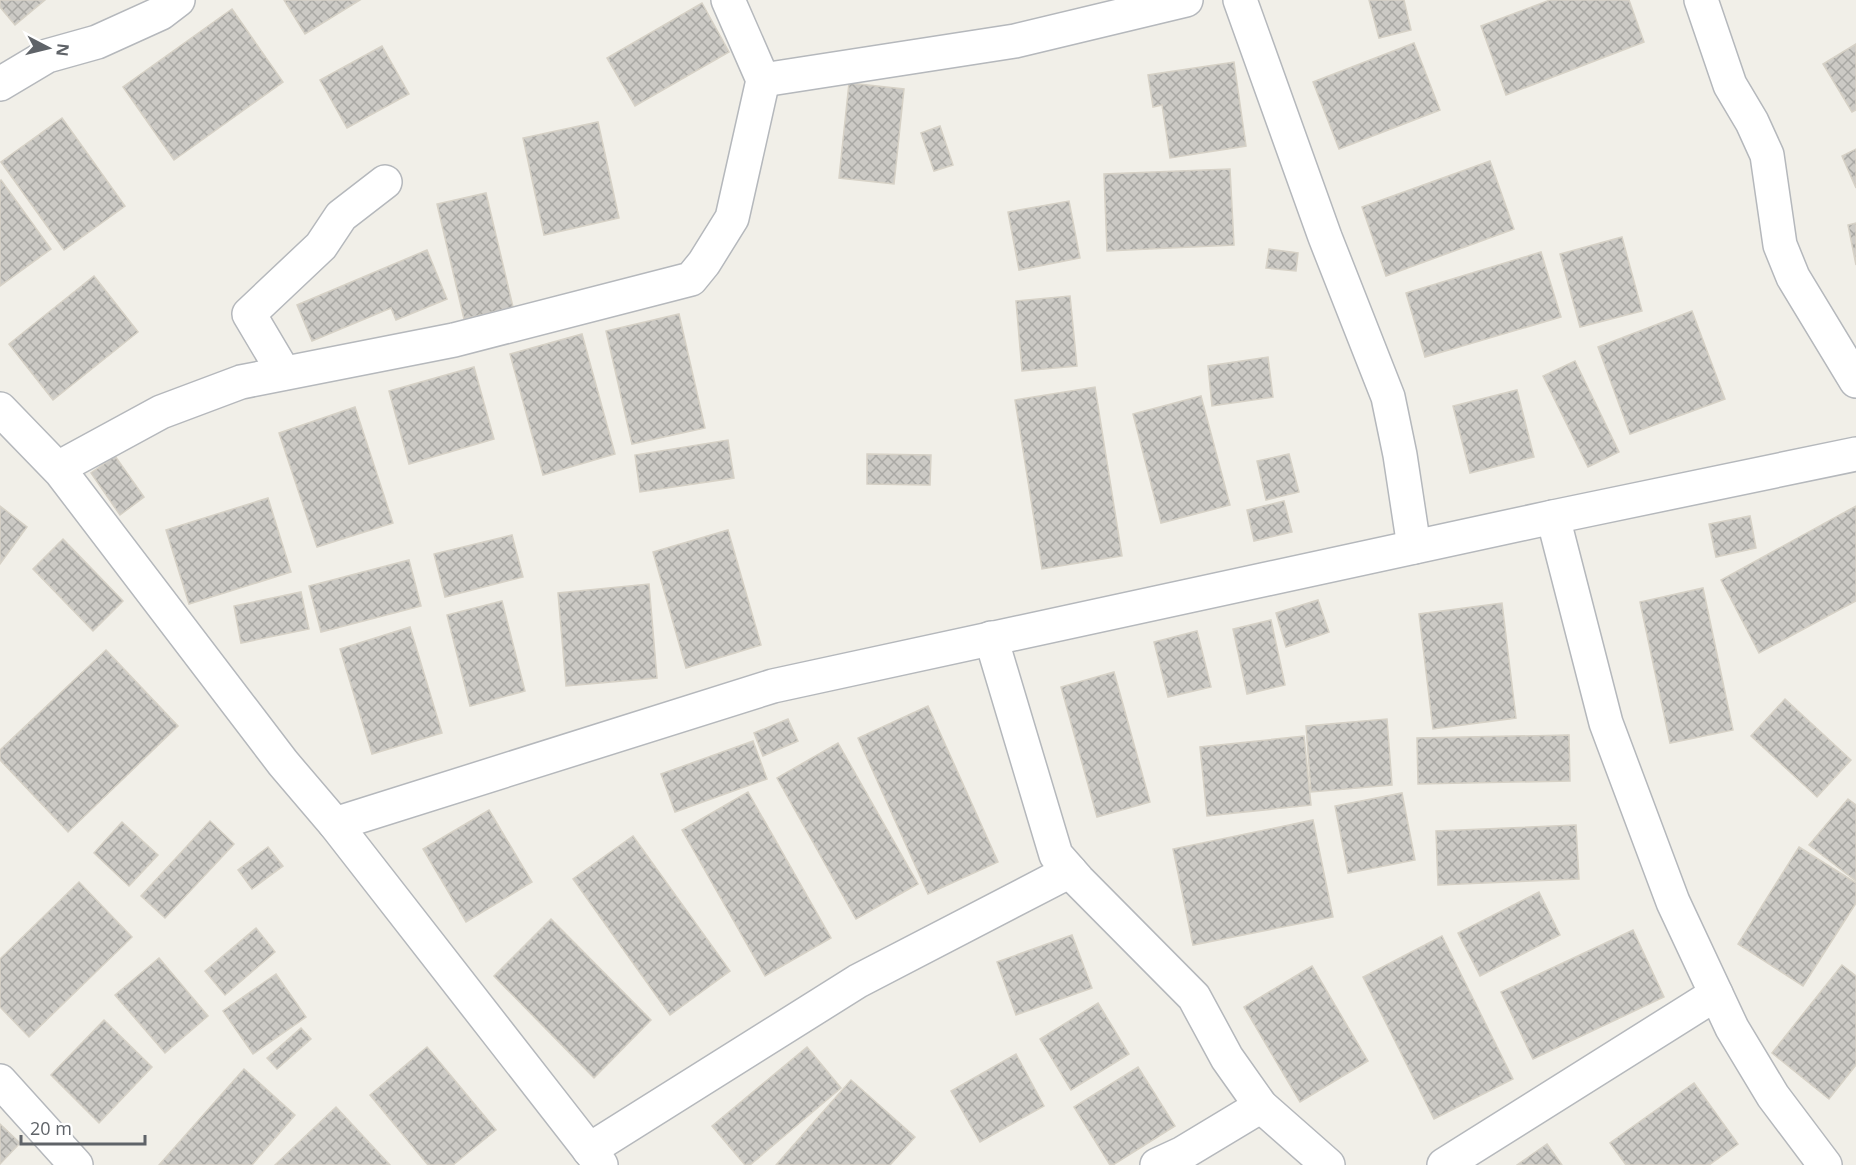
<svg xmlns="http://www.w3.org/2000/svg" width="1856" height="1165" font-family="'Open Sans',sans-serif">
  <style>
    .building { fill: url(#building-cross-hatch); stroke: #d6d1c6; stroke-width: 1.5 }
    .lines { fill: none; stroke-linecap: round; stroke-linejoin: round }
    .minor-casing { stroke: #b5b8bc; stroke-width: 36 }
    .minor { stroke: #fff; stroke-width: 33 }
  </style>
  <defs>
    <pattern id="building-cross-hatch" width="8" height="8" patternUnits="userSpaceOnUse" patternTransform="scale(1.5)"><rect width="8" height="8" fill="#cccac5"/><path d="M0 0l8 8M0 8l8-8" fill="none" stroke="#a9a8a4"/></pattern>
  </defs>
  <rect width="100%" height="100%" fill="#f1efe8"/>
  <!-- building -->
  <g class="building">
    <polygon points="0,0 45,0 15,25 0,7"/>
    <polygon points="284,0 360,0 305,34"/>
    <polygon points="1369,0 1404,0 1411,30 1379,38"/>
    <polygon points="1550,0 1629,0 1644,42 1506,95 1481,26"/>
    <polygon points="702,3 729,52 635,106 607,58"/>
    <polygon points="232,9 283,82 174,160 123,87"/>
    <polygon points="1414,43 1440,110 1339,149 1313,82"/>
    <polygon points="1856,44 1856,110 1852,112 1823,64"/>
    <polygon points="382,46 409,94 347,128 320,80"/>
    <polygon points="1234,62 1246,146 1170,158 1162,105 1153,107 1148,75"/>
    <polygon points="849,83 904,89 894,184 839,178"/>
    <polygon points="62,118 125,206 64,250 1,162"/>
    <polygon points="598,122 619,218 544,235 523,138"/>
    <polygon points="940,126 953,165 934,171 921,133"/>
    <polygon points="1856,149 1856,188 1842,156"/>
    <polygon points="1490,161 1514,229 1386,276 1362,207"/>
    <polygon points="1230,169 1234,245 1107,251 1104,174"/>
    <polygon points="1,180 51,249 0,286 0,181"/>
    <polygon points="486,193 513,307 464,319 437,204"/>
    <polygon points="1069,201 1080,258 1019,270 1008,212"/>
    <polygon points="1856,223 1856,265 1848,225"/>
    <polygon points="1622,237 1642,311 1580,327 1560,254"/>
    <polygon points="1269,249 1298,253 1296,271 1266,268"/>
    <polygon points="427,250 447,299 396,320 391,308 312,341 297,305"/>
    <polygon points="1541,252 1561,317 1425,357 1406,293"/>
    <polygon points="94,276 138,332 53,400 9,344"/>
    <polygon points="1070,296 1077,366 1022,371 1016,301"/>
    <polygon points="1692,311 1725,399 1630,434 1598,347"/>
    <polygon points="679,314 705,428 632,444 606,331"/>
    <polygon points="582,334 615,454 543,475 510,354"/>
    <polygon points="1268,357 1273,397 1212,406 1208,366"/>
    <polygon points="1575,361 1619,452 1588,467 1543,376"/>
    <polygon points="474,367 494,439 409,464 389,391"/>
    <polygon points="1095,387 1122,556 1042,569 1015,400"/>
    <polygon points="1517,390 1534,457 1470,473 1453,406"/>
    <polygon points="1201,396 1230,505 1161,523 1133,414"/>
    <polygon points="355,407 393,523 317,547 279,433"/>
    <polygon points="728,440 734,478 640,492 635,455"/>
    <polygon points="867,454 931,455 930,485 867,484"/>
    <polygon points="1289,454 1299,492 1266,500 1257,461"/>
    <polygon points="115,456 144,497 120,515 91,473"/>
    <polygon points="268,498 291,572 189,604 166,530"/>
    <polygon points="1284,501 1292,532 1254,541 1247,510"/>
    <polygon points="0,506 27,527 0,564"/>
    <polygon points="1856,506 1856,601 1759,653 1721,580"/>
    <polygon points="1750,516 1756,548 1716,557 1709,524"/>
    <polygon points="728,530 761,645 686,668 653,552"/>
    <polygon points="512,535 523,577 445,597 434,554"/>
    <polygon points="63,539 123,601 93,631 33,569"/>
    <polygon points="409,560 421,606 321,632 309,586"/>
    <polygon points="649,584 657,678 566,686 558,593"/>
    <polygon points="1703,588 1733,730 1670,743 1640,602"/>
    <polygon points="301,592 309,629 241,643 234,606"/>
    <polygon points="1318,600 1329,632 1286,647 1276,613"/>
    <polygon points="502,601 525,691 470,706 447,615"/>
    <polygon points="1502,603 1516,718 1433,729 1419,614"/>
    <polygon points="1271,620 1285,685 1247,694 1233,629"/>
    <polygon points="410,627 442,733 372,754 340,649"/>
    <polygon points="1197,631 1211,687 1168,697 1154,642"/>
    <polygon points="106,650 178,726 68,832 0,760 0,750"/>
    <polygon points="1114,672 1150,802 1097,817 1061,687"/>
    <polygon points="1785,699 1851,760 1817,797 1751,736"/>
    <polygon points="928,706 998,862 928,894 858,738"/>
    <polygon points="788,719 798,741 763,756 754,733"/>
    <polygon points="1387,719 1392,785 1311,792 1306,726"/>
    <polygon points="1569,735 1570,781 1418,784 1417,738"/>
    <polygon points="1304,736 1311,805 1207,816 1200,747"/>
    <polygon points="753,741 767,779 675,812 661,774"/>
    <polygon points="838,743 918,884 856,919 777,778"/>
    <polygon points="748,792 831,938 765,976 682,830"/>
    <polygon points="1402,793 1415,860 1348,873 1335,806"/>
    <polygon points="1848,799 1856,805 1856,881 1809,845"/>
    <polygon points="489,810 532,882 466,922 423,849"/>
    <polygon points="1313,820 1333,917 1193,945 1173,849"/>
    <polygon points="210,821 234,844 165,918 141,896"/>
    <polygon points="122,822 158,855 129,886 94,853"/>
    <polygon points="1576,825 1579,879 1438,885 1436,831"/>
    <polygon points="633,836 730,971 670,1015 573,879"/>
    <polygon points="268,847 283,866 252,889 238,870"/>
    <polygon points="1799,847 1856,883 1856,903 1803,986 1738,944"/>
    <polygon points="79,882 132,937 29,1037 0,1007 0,959"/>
    <polygon points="1539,892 1560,935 1480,976 1458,933"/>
    <polygon points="551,919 651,1020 594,1078 494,976"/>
    <polygon points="256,928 275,952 225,995 205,971"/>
    <polygon points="1633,930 1664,997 1533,1059 1501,992"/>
    <polygon points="1072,935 1092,988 1016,1015 997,962"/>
    <polygon points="1442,936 1513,1079 1434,1119 1363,977"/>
    <polygon points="159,958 208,1016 165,1053 115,995"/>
    <polygon points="1842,965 1856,976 1856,1065 1829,1099 1772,1053"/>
    <polygon points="1312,966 1368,1061 1300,1102 1244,1007"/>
    <polygon points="276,974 306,1017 253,1054 223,1011"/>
    <polygon points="1098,1003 1129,1054 1071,1090 1040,1039"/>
    <polygon points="104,1020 152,1067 99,1123 51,1075"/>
    <polygon points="301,1028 311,1039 277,1069 267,1058"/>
    <polygon points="427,1047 496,1130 453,1165 428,1165 370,1095"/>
    <polygon points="807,1047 841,1088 750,1165 745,1165 712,1126"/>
    <polygon points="1016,1054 1044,1106 980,1142 951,1091"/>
    <polygon points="1138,1067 1175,1126 1113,1165 1110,1165 1074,1107"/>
    <polygon points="244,1069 295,1115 252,1165 159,1165"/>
    <polygon points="851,1080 915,1137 890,1165 776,1165"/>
    <polygon points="1694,1083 1738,1144 1709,1165 1626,1165 1610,1143"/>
    <polygon points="336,1107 390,1165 275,1165"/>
    <polygon points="0,1124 20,1143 0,1164"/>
    <polygon points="1547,1144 1562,1165 1517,1165"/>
  </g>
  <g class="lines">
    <defs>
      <g id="minor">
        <polyline points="1240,0 1325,237 1388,397 1400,455 1414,547"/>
        <polyline points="1701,0 1730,85 1752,122 1767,155 1780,245 1793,277 1856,381"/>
        <polyline points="763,80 1015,41 1186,0"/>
        <polyline points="0,84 47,56 97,42 161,13 178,0"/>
        <polyline points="284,373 249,314 321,246 341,216 385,182"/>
        <polyline points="0,409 61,472 283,763 335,824 601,1165"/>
        <polyline points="58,468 161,412 241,382 454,340 691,279 704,263 732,218 763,80 728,0"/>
        <polyline points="1553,517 1606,723 1673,902 1732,1028 1773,1096 1825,1165"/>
        <polyline points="991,638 1056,855 1078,880 1194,997 1227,1058 1261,1106 1328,1165"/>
        <polyline points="335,824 773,686 1553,517 1856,454"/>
        <polyline points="0,1081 76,1165"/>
        <polyline points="589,1150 858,981 1070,871"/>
        <polyline points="1157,1165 1183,1153 1261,1106"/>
        <polyline points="1444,1165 1716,994"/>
      </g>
    </defs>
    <!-- minor casing -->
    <use href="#minor" class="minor-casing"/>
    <!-- minor -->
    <use href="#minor" class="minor"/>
  </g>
  <!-- north arrow -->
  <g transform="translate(48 48) rotate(97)" stroke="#ffffff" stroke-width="4.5" paint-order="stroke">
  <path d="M0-4.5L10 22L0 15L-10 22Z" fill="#5f6368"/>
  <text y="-9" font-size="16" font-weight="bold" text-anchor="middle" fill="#5f6368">N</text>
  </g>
  <!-- scale -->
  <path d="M21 1135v9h124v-9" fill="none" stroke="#5f6368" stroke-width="3"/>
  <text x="30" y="1135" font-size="18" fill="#5f6368" stroke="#ffffff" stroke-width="4.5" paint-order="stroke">20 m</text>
</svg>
